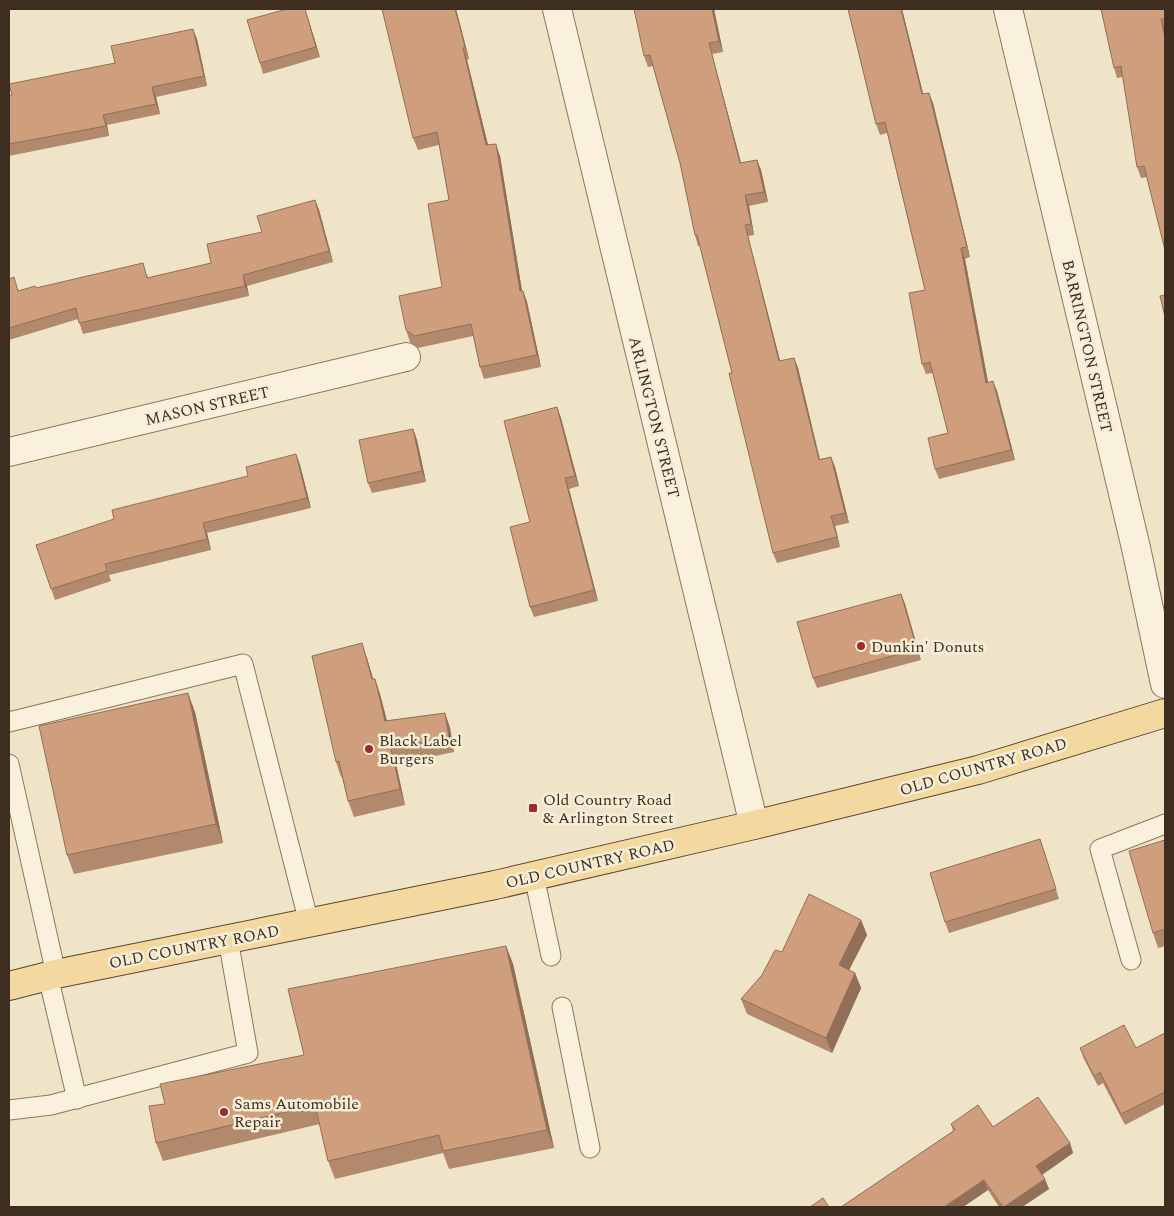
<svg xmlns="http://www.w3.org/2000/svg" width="1174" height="1216" font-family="Spectral,serif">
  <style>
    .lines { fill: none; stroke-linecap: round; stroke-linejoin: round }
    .service-casing { stroke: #8d765c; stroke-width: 21 }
    .minor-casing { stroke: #8d765c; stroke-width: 30 }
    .primary-casing { stroke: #5b4430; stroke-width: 30 }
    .service { stroke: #faf1dc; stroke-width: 19 }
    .minor { stroke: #faf1dc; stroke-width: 28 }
    .primary { stroke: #f3d9a0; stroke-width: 28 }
    .wall { fill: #b2896c }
    .shaded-wall { fill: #916f58 }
    .building { fill: #cf9f7d; stroke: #916f58 }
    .poi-dot { fill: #9e2a2b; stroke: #f7eed8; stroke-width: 2 }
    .labels { text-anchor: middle; stroke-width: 5; stroke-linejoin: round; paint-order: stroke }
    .street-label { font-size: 16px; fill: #3d2e20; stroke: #f7eed8 }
    .poi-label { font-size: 16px; fill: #3d2e20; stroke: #f7eed8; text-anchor: start }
  </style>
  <rect width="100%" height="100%" fill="#f0e4c8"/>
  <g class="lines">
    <defs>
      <g id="service">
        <polyline points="9,722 243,664 309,923"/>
        <polyline points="9,764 56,974"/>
        <polyline points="534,876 551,956"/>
        <polyline points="1131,960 1100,849 1165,824"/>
        <polyline points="48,976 77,1099"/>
        <polyline points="562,1007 590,1148"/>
        <polyline points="9,1110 51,1105 248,1053 228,939"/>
      </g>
      <g id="minor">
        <polyline points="557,9 754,825"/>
        <polyline points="1008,9 1136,548 1165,684"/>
        <polyline points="9,452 406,357"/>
      </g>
      <polyline id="primary" points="9,986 56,974 495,885 754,825 978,770 1165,713"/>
    </defs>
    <!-- service casing -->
    <use href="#service" class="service-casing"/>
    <!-- minor casing -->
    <use href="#minor" class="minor-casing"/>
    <!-- primary casing -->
    <use href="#primary" class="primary-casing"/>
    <!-- service -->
    <use href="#service" class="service"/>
    <!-- minor -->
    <use href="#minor" class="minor"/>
    <!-- primary -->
    <use href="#primary" class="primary"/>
  </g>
  <!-- wall -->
  <g class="wall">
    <polygon points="456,9 469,59 467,60 488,145 500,156 522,291 523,291 527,302 541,367 484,379 480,367 473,336 418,348 410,342 406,330 442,287 449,200 439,145 418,150 413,138"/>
    <polygon points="714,9 723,52 712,54 741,163 757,160 761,170 768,202 749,206 754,235 748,236 780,361 794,358 798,368 820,459 831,457 835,467 849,523 835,526 840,547 777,563 773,553 732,373 700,246 698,246 695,235 680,163 653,66 648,67 644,56"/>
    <polygon points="848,9 902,9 923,94 933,103 970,257 965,259 988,382 997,391 1015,460 939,479 935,469 948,433 933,373 926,374 922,364 925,290 887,133 880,135 876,124"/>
    <polygon points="1165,9 1165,250 1147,177 1141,178 1137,167 1123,77 1117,78 1114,68"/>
    <polygon points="307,15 320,57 263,74 260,63"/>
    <polygon points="197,39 207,86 156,97 160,114 107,125 109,136 9,156 9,96 115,63"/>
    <polygon points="315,200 319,210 333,262 247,286 249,296 83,334 78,319 9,340 9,279 19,291 36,288 147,274 148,278 211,263"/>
    <polygon points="557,407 561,418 579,486 569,489 598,601 534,617 530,607 530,522"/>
    <polygon points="413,429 417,440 426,482 372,493 368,483"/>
    <polygon points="296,454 300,465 311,508 207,533 211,550 109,575 111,581 55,600 36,545 248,476"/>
    <polygon points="901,594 905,604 921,660 817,688 813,678"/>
    <polygon points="367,658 373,679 375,679 380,694 387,721 445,713 450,728 454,752 396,764 405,805 354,817 348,801 342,777 341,777 336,762"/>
    <polygon points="195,712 223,843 74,874 67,855"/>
    <polygon points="1165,840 1165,946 1158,948 1153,933"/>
    <polygon points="1044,850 1059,899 949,933 945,922"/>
    <polygon points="861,920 867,935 849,970 855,973 861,988 832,1053 747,1014 741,999 782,952"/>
    <polygon points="506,946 513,964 554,1148 449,1169 443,1153 335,1179 328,1161 320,1124 163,1161 156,1143 165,1104 304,1055"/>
    <polygon points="1165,1033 1165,1104 1125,1125 1103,1083 1098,1086 1084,1059 1080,1048 1136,1048"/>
    <polygon points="951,1124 993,1127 1070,1143 1073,1153 1042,1175 1049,1189 1022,1207 999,1207 988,1190 963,1207 841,1207 953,1131"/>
  </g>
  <!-- shaded-wall -->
  <g class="shaded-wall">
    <polygon points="305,9 307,15 320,57 316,47"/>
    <polygon points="455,9 456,9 469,59 465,47"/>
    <polygon points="712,9 714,9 723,52 719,41"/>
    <polygon points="901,9 902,9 926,105 922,94"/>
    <polygon points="1161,19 1165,30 1165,38"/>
    <polygon points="193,29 197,39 207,86 204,76"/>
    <polygon points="709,43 712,54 744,174 740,163"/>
    <polygon points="463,48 467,60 491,157 486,145"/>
    <polygon points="152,87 156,97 160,114 156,104"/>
    <polygon points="929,93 933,103 970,257 967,247"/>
    <polygon points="103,115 107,125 109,136 106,126"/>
    <polygon points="496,144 500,156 524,303 520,291"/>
    <polygon points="757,160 761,170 768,202 764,192"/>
    <polygon points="745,195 749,206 754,235 751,224"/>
    <polygon points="315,200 319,210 333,262 329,251"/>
    <polygon points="745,225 748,236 783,372 779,361"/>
    <polygon points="961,248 965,259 990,393 986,383"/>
    <polygon points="243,275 247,286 249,296 245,286"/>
    <polygon points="523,291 527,302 541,367 537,355"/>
    <polygon points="794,358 798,368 822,470 819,460"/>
    <polygon points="993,381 997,391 1015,460 1011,450"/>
    <polygon points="557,407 561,418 579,486 575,476"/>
    <polygon points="413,429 417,440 426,482 422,471"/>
    <polygon points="296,454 300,465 311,508 307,498"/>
    <polygon points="831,457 835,467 849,523 845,513"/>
    <polygon points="565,478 569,489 598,601 594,590"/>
    <polygon points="831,516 835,526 840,547 837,537"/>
    <polygon points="203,523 207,533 211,550 207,539"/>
    <polygon points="901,594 905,604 921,660 917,649"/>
    <polygon points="362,643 367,658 378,695 372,679"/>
    <polygon points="375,679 380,694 391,737 385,721"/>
    <polygon points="188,693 195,712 223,843 216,824"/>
    <polygon points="445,713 450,728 454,752 449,737"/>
    <polygon points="391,749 396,764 405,805 400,789"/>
    <polygon points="861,920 867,935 844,980 839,965"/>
    <polygon points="506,946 513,964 554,1148 547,1130"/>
    <polygon points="855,973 861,988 832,1053 826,1038"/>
    <polygon points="1070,1143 1073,1153 1040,1176 1036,1166"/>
    <polygon points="1045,1179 1049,1189 1022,1207 1004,1207"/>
    <polygon points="984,1180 988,1190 963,1207 944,1207"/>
  </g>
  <!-- building -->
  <g class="building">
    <polygon points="287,9 305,9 316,47 260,63 247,20"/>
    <polygon points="382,9 455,9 465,47 463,48 486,145 496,144 520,291 523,291 537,355 480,367 471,324 414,336 406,330 399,296 442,287 428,204 449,200 437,132 413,138"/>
    <polygon points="634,9 712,9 719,41 709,43 740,163 757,160 764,192 745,195 751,224 745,225 779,361 794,358 819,460 831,457 845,513 831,516 837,537 773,553 729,373 732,373 697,235 695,235 680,163 650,55 644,56"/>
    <polygon points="848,9 901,9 922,94 929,93 967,247 961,248 986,383 993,381 1011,450 935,469 928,438 948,433 930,362 922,364 909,293 925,290 885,122 876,124"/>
    <polygon points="1101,9 1165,9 1165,19 1161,19 1165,38 1165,250 1144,166 1137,167 1121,66 1114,68"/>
    <polygon points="193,29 204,76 152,87 156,104 103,115 106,126 9,144 9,96 12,95 9,84 115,63 111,46"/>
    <polygon points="315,200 329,251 243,275 245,286 79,323 76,308 9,328 9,279 14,277 18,291 35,286 36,288 143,263 147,278 211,263 207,244 262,232 257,216"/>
    <polygon points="1165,295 1165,317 1160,296"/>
    <polygon points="557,407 575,476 565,478 594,590 530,607 510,527 530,522 504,421"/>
    <polygon points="413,429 422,471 368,483 359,440"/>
    <polygon points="296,454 307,498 203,523 207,539 105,564 107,571 51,589 36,545 114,519 112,510 248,476 246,467"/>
    <polygon points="901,594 917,649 813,678 797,622"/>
    <polygon points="362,643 372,679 375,679 385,721 445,713 449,737 391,749 400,789 348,801 339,761 336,762 312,656"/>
    <polygon points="188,693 216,824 67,855 39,726"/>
    <polygon points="1040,839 1056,889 945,922 930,873"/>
    <polygon points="1165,840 1165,929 1153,933 1129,851"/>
    <polygon points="809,894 861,920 839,965 855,973 826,1038 741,999 762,975 775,950 782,952"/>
    <polygon points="506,946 547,1130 443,1151 439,1135 328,1161 315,1105 156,1143 149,1106 165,1104 160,1084 304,1055 288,989"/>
    <polygon points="1124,1025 1136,1048 1165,1033 1165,1092 1121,1114 1100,1072 1094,1076 1080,1048"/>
    <polygon points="1038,1097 1070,1143 1036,1166 1045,1179 1004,1207 1003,1207 984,1180 944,1207 841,1207 955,1130 951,1124 978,1105 993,1127"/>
    <polygon points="823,1198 829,1207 810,1207"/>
  </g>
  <!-- markers -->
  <g class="poi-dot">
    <circle cx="861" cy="646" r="5"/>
    <circle cx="369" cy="749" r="5"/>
    <rect x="528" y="803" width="10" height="10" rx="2.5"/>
    <circle cx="224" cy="1112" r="5"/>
  </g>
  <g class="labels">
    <!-- street labels -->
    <g class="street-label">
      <text transform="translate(1088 346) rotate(77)" y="6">BARRINGTON STREET</text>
      <text transform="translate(207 405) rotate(-13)" y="6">MASON STREET</text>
      <text transform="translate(655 417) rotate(76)" y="6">ARLINGTON STREET</text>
      <text transform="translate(983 766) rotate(-16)" y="6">OLD COUNTRY ROAD</text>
      <text transform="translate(590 863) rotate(-13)" y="6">OLD COUNTRY ROAD</text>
      <text transform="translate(194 946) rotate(-11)" y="6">OLD COUNTRY ROAD</text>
    </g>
    <!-- poi labels -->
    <g class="poi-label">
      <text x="871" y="652">Dunkin' Donuts</text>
      <text x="379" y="746">Black Label<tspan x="379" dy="18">Burgers</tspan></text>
      <text x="543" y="805">Old Country Road<tspan x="543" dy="18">&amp; Arlington Street</tspan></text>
      <text x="234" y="1109">Sams Automobile<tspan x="234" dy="18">Repair</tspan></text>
    </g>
  </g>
  <!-- border -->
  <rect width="1174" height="1216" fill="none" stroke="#3d2e20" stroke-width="20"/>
</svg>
